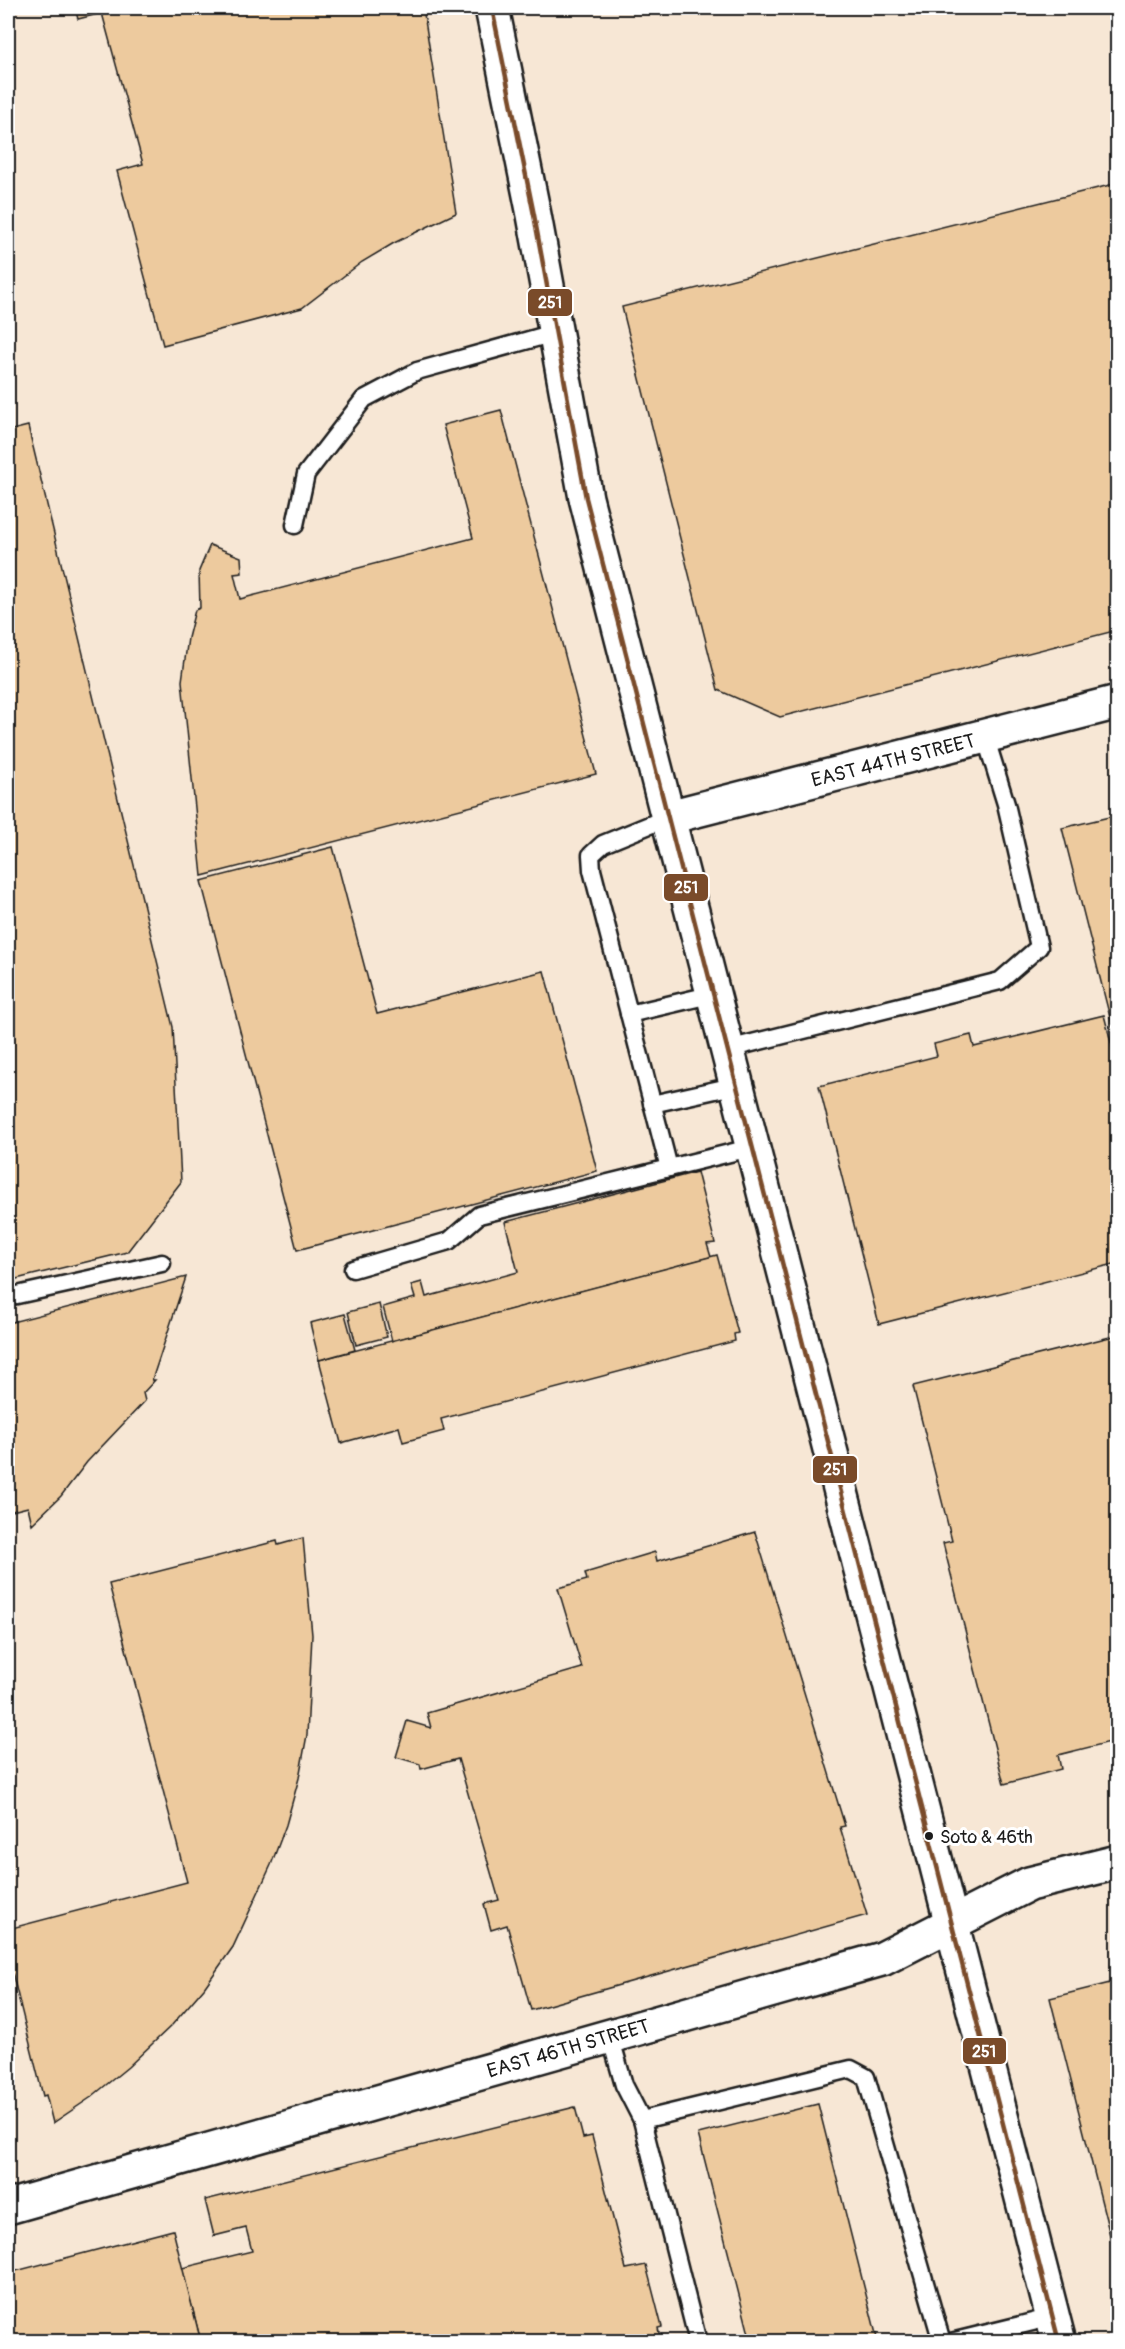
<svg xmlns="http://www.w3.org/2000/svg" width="1125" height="2349" font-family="Pangolin,sans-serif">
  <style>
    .built { fill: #f7e7d5 }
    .building { fill: #edca9e; stroke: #1c1c1c; stroke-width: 1.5 }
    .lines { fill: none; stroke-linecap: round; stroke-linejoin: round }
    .service-casing { stroke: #1c1c1c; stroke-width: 21 }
    .minor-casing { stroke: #1c1c1c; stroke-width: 38 }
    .secondary-casing { stroke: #1c1c1c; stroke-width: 38 }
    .service { stroke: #fff; stroke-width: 16 }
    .minor { stroke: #fff; stroke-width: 33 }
    .secondary { stroke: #fff; stroke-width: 33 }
    .bus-1-casing { stroke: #fff; stroke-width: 9 }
    .bus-1 { stroke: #7a4b2a; stroke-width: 4.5 }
    .bus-dot { fill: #1c1c1c; stroke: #fff; stroke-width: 2 }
    .labels { text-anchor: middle; stroke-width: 6; stroke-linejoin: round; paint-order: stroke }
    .bus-label { font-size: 18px; fill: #1c1c1c; stroke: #fff; text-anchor: start }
    .street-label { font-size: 20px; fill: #1c1c1c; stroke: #fff }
    .line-badge { stroke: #fff; stroke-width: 2 }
    .badge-label { font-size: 16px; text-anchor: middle; font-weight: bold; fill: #fff }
  </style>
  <rect width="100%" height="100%" fill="#fbf4ec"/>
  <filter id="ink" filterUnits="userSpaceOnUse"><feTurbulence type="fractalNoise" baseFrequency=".0167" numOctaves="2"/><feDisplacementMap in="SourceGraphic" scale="12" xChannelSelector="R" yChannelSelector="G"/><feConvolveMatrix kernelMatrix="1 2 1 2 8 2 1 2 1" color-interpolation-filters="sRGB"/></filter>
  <g filter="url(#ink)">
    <!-- built -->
    <rect class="built" x="8" y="8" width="1109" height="2333"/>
    <!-- building -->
    <g class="building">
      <polygon points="75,8 423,8 456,213 394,243 362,262 302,308 163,345 117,171 143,164 102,13 78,19"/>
      <polygon points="1118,183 1118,630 780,717 718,690 622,307"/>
      <polygon points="501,410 596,774 202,876 182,681 188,638 195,610 200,608 199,571 210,545 241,557 242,573 234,574 240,599 473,538 443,425"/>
      <polygon points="28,426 173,1027 181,1182 127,1252 8,1281 8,431"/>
      <polygon points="1118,815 1118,1049 1062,828"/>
      <polygon points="333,847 377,1014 544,971 597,1171 297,1250 201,881"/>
      <polygon points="1104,1015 1118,1069 1118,1263 879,1324 819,1086 937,1056 934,1044 971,1035 974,1047"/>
      <polygon points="697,1172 715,1243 707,1244 711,1257 392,1341 383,1307 415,1298 411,1285 422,1282 426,1297 518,1272 505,1222"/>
      <polygon points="717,1255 738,1333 734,1334 735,1341 441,1419 444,1431 403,1442 399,1427 341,1443 319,1360"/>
      <polygon points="186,1277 152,1380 155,1380 143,1393 145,1401 87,1462 61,1496 32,1524 28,1507 8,1512 8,1323"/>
      <polygon points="379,1304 387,1337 356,1345 348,1312"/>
      <polygon points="345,1314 355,1350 319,1360 310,1323"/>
      <polygon points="1118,1335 1118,1740 1058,1755 1061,1769 1004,1784 943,1543 952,1541 913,1386"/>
      <polygon points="755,1532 845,1826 840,1827 867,1915 531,2010 507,1925 491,1930 484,1904 499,1900 458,1759 421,1769 420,1764 396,1757 407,1721 431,1728 427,1713 582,1668 558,1588 587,1580 585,1573 655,1552 657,1561"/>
      <polygon points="303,1538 312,1635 307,1735 299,1778 286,1825 271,1865 233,1947 204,1988 172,2025 128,2067 90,2098 53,2123 46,2095 43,2096 8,1956 8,1929 187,1882 109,1584 277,1541 278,1545"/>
      <polygon points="1118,1981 1118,2267 1050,1998"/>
      <polygon points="818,2104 878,2342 751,2342 698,2134"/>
      <polygon points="575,2107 583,2138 592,2136 626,2269 646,2265 662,2327 658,2328 661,2342 201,2342 182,2268 252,2251 246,2228 214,2236 205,2200"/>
      <polygon points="173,2230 201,2342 8,2342 8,2273"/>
    </g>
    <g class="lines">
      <defs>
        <g id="service">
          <polyline points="295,525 306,474 364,399 417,371 554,333"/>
          <polyline points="629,1014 714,994"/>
          <polyline points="728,1049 1000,981 1039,947 1006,804 985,736"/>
          <polyline points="652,1104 738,1085"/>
          <polyline points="669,1168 592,870 591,855 603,844 669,817"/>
          <polyline points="353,1269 449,1241 479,1215 754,1147"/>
          <polyline points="8,1297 162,1263"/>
          <polyline points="610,2036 624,2085 642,2120 698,2342"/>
          <polyline points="642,2120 851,2069 866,2077 942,2342"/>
          <polyline points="951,2342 1053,2317"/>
        </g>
        <g id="minor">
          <polyline points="669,817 1118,702"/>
          <polyline points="8,2207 882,1959 1029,1884 1118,1862"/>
        </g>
        <polyline id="secondary" points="492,8 534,215 586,498 1059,2342"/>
      </defs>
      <!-- service casing -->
      <use href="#service" class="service-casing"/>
      <!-- minor casing -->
      <use href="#minor" class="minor-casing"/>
      <!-- secondary casing -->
      <use href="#secondary" class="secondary-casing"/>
      <!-- service -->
      <use href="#service" class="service"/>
      <!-- minor -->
      <use href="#minor" class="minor"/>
      <!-- secondary -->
      <use href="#secondary" class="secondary"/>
      <defs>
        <polyline id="bus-1" points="492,8 534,215 586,498 1059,2342"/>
      </defs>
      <!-- bus-1 casing -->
      <use href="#bus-1" class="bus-1-casing"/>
      <!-- bus-1 -->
      <use href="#bus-1" class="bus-1"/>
    </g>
  </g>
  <!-- markers -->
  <circle class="bus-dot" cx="929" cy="1836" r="5"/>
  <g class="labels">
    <!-- bus labels -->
    <g class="bus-label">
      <text x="940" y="1843">Soto &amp; 46th</text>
    </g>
    <!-- street labels -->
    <g class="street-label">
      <text transform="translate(893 760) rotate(-14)" y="7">EAST 44TH STREET</text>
      <text transform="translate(568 2048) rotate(-16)" y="7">EAST 46TH STREET</text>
    </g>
  </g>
  <g class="line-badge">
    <rect x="527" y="288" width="46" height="29" rx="6" fill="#7a4b2a"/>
    <rect x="663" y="873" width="46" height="29" rx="6" fill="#7a4b2a"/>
    <rect x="812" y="1455" width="46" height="29" rx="6" fill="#7a4b2a"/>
    <rect x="962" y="2037" width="45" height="28" rx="6" fill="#7a4b2a"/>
  </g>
  <g class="badge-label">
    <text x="550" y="308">251</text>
    <text x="686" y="893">251</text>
    <text x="835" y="1475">251</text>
    <text x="984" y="2057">251</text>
  </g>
  <!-- margin -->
  <rect width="1125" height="2349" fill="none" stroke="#fff" stroke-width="30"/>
  <rect x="15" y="15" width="1095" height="2319" fill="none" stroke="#1c1c1c" stroke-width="2" filter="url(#ink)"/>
</svg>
